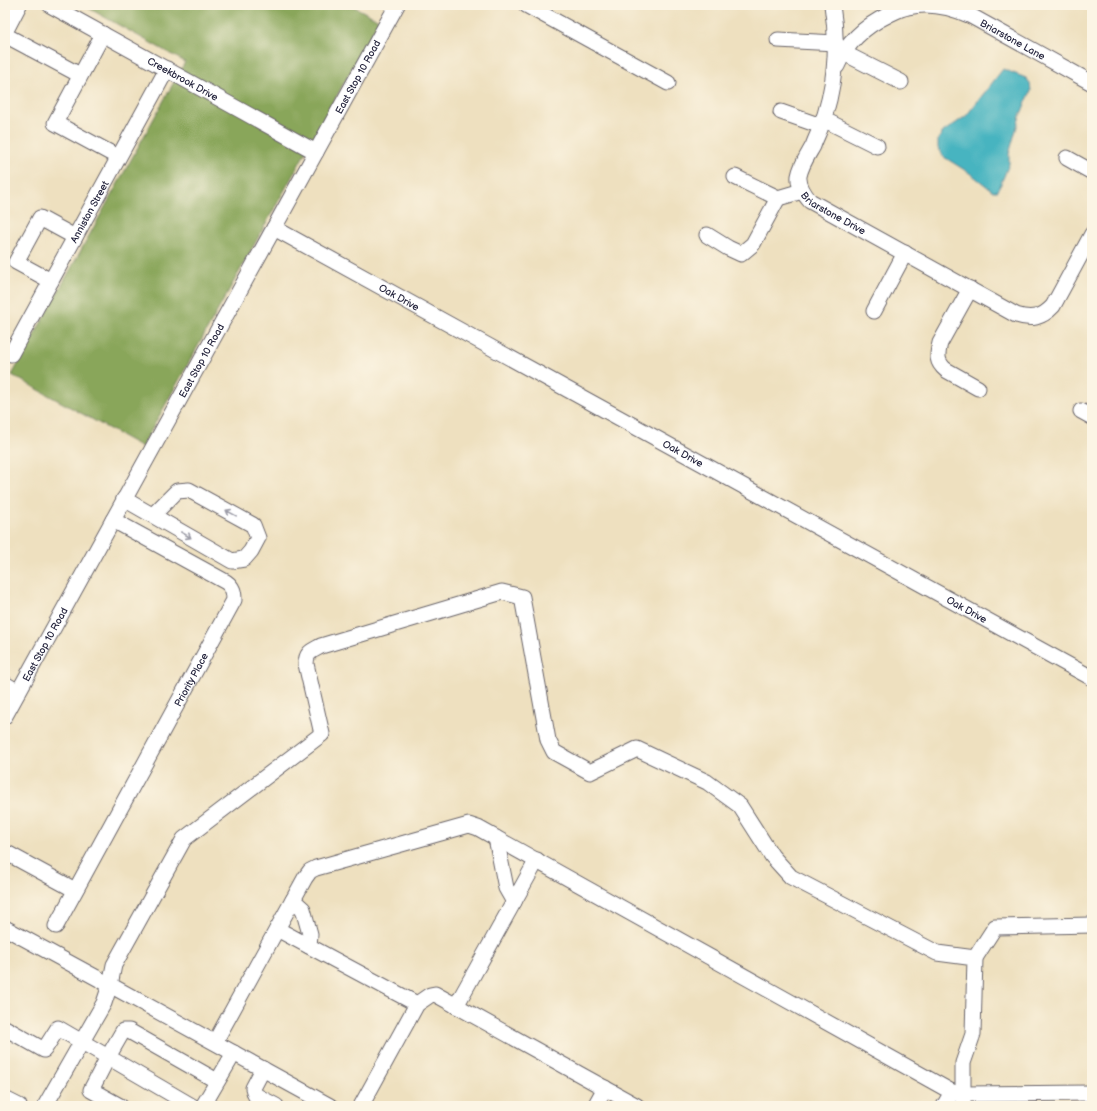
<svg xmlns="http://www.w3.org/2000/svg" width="1097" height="1111" font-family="'Balsamiq Sans',sans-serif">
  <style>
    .forest { fill: #89a65a; stroke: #56644a }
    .water { fill: #46b4c0; stroke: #346b7e }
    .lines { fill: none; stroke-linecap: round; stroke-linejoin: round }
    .minor-casing { stroke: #696469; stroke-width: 17 }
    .minor { stroke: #fff; stroke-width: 15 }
    .oneway { stroke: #9c9ca7 }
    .labels { text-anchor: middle; stroke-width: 3.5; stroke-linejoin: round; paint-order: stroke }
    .street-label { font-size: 10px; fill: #22223b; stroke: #fcf5e5 }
  </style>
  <rect width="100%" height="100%" fill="#fcf5e5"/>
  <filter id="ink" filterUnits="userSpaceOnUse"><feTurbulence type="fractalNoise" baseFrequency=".025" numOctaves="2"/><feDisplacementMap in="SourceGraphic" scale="8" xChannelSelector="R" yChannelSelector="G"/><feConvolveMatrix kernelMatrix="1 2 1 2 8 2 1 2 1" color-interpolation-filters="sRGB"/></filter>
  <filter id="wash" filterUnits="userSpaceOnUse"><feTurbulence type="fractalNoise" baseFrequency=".012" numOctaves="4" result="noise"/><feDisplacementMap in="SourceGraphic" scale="16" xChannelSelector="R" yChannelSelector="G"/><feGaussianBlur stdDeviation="0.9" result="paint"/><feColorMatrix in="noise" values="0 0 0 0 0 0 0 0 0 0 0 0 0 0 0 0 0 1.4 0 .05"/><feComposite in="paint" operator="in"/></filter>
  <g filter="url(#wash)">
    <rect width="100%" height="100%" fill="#eee0bf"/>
    <!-- forest -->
    <polygon class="forest" points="83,5 351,5 379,20 142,447 12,375 185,62"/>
    <!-- water -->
    <polygon class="water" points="1003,69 1026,78 1030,83 1031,91 1020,116 1009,154 1009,164 998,191 993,191 971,174 944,157 938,148 938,139 943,132 966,116"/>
  </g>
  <g filter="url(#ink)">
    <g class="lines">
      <defs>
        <g id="minor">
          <path id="s1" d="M 50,5 L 316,152"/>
          <polyline points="526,5 668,83"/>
          <path id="s2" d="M 832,5 C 839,46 835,90 820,129 C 818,134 815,140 813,146 C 808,155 801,165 799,176 C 798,186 804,194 810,201 L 1016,315 C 1031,320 1042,318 1053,306 L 1092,234"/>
          <polyline points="5,32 19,5"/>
          <polyline points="103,34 55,123 118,157"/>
          <polyline points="5,35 80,75"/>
          <polyline points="778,40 836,43"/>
          <polyline points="844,53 901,82"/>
          <path id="s3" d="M 837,66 C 847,42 865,26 888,15 C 894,12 901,8 908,7 C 930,2 951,7 971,16 L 1092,83"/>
          <polyline points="781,112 821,126"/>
          <polyline points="823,119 877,146"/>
          <polyline points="1067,158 1092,172"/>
          <polyline points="735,177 778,198 802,191"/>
          <path id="s4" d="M 274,228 L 1092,678"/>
          <polyline points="707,235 728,248 741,254 753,244 778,198"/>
          <polyline points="51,281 16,262 40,218 75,237"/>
          <path d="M 970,289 L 940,343 C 937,355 936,362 946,370 L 978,388"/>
          <polyline points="874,311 905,253"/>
          <path id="s5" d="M 5,351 L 11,354 L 167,69"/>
          <polyline points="1081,411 1092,417"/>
          <polyline points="124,499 232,561 244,559 251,551 258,538 253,525 189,490 177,491 153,515"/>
          <polyline points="5,684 18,692"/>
          <path id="s6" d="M 5,716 L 397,5"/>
          <polyline points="496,838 506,888 514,902"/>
          <polyline points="5,852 75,890"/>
          <polyline points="293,900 303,909 310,934 309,946"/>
          <path id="s7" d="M 56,926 L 234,600 C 234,592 233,587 226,582 L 113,520"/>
          <polyline points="5,928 110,985 330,1106"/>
          <polyline points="277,929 417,1004"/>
          <polyline points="975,958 995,927 1092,925"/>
          <polyline points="456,1006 537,860"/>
          <polyline points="5,1028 44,1050 58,1028 108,1057 91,1090 120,1106"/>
          <polyline points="215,1042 305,878 310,871 316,868 469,825 478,828 952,1092 944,1106"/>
          <polyline points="263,1069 253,1088 255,1095 276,1106"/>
          <polyline points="953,1092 963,1094 1092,1093"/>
          <polyline points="5,1099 19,1106"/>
          <path d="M 45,1106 L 104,1003 L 110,985 L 114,965 L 184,839 L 322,734 L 306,664 C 306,652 312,651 321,646 L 502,592 L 522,597 L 548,740 L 554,752 L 590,772 L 637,749 L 707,782 L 740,806 L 772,856 L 791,877 L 937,953 L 975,958 L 973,1034 L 963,1063 L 963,1106"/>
          <polyline points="192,1106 108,1057 123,1031 129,1031 217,1081"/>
          <polyline points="203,1106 234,1053"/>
          <polyline points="361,1106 417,1004 430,995 435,994 637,1106"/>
          <polyline points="595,1106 605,1088"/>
        </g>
      </defs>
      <!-- minor casing -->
      <use href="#minor" class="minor-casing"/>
      <!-- minor -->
      <use href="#minor" class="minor"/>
    </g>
    <!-- one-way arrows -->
    <defs><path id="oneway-shaft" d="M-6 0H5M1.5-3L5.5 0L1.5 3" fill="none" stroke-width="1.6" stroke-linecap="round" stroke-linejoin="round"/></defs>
    <g class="oneway">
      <use href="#oneway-shaft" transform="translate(231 513) rotate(-151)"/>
      <use href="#oneway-shaft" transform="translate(186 535) rotate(30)"/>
    </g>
  </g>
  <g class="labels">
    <!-- street labels -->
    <g class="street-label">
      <text dy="4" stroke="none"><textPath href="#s3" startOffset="208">Briarstone Lane</textPath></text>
      <text dy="4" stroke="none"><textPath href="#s6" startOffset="730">East Stop 10 Road</textPath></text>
      <text dy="4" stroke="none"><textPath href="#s1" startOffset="152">Creekbrook Drive</textPath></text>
      <text dy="4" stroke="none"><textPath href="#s5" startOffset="169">Anniston Street</textPath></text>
      <text dy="4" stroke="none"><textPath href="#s2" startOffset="232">Briarstone Drive</textPath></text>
      <text dy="4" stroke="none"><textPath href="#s4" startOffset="143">Oak Drive</textPath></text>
      <text dy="4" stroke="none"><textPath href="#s6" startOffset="406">East Stop 10 Road</textPath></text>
      <text dy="4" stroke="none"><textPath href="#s4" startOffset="467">Oak Drive</textPath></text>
      <text dy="4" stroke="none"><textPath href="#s4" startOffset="791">Oak Drive</textPath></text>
      <text dy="4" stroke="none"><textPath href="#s6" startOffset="82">East Stop 10 Road</textPath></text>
      <text dy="4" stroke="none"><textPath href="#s7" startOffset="281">Priority Place</textPath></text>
    </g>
  </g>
  <!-- margin -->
  <rect width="1097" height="1111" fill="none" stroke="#fcf5e5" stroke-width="20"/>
</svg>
